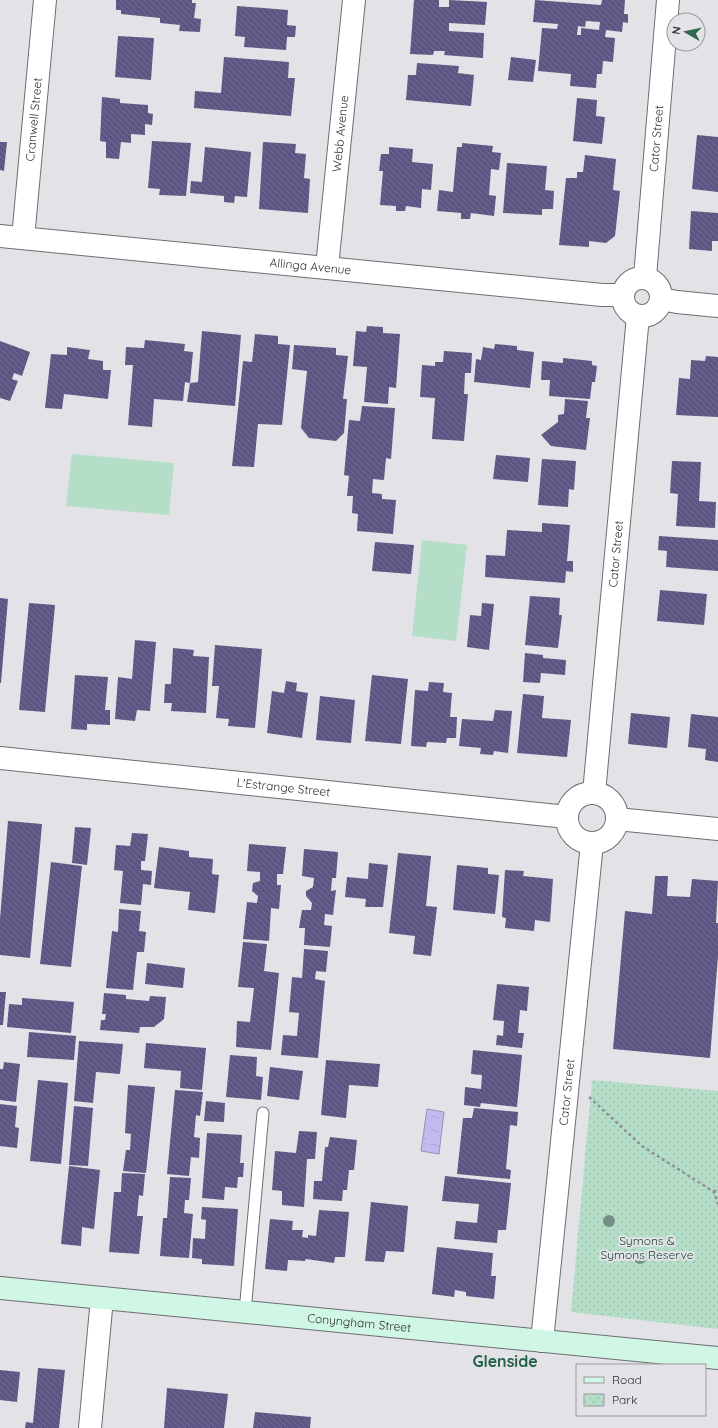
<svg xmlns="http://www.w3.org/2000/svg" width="718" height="1428" font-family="Quicksand,sans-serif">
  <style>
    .park { fill: url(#park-dots) }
    .pitch { fill: #b5dec8 }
    .water { fill: url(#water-ripples); stroke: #9791b7 }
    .building { fill: url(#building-back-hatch); fill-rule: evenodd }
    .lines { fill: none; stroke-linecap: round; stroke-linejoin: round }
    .lane-casing { stroke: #6e6e72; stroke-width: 13 }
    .street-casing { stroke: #6e6e72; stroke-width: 24 }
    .secondary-casing { stroke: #6e6e72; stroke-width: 24 }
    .path { stroke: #919094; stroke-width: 2.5; stroke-dasharray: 3 3; stroke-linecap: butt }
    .lane { stroke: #fff; stroke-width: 11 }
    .street { stroke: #fff; stroke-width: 22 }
    .secondary { stroke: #d0f6e5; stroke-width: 22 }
    .tree { fill: #758e85 }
    .labels { text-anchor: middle; stroke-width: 4; stroke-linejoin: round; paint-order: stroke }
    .street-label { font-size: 12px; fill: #302f31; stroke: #e3e2e7 }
    .park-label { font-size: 12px; fill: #1b4934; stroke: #e3e2e7 }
    .district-label { font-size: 16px; font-weight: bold; fill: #226246; stroke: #e3e2e7 }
  </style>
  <defs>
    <pattern id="park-dots" width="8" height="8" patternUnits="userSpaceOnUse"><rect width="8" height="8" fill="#b5dec8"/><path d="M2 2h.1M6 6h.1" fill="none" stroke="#9cbfac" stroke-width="1.8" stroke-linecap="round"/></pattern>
    <pattern id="water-ripples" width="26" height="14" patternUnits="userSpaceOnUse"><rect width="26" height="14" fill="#c3bbf0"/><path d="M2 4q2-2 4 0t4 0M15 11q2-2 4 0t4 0" fill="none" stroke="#a8a1ce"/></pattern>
    <pattern id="building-back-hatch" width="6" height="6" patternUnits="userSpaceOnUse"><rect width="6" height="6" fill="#5d5583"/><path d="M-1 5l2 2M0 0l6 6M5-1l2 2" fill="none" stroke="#716b8f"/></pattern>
  </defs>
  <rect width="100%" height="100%" fill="#e3e2e7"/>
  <!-- park -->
  <polygon class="park" points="592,1080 718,1091 718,1329 571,1312"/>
  <!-- pitch -->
  <g class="pitch">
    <polygon points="72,454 174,463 169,515 66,506"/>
    <polygon points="422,540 467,545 456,641 412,636"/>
  </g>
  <!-- water -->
  <polygon class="water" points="427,1109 444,1112 439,1154 421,1151"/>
  <!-- building -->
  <g class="building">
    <polygon points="116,0 192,0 192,3 196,3 194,18 201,19 200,32 179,31 180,25 160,23 160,18 121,14 121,10 116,10"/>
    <polygon points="414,0 439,0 439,7 449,7 449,0 487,2 485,25 449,23 449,31 484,33 483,58 444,55 445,51 434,51 433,55 410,54"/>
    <path d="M 535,0 L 601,5 L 602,0 L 625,0 L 624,14 L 628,14 L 628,23 L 623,22 L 622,32 L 606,30 L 605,37 L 615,38 L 613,62 L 603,61 L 602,74 L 597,74 L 596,88 L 570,86 L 571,74 L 538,71 L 542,28 L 557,29 L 558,24 L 533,22 ZM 586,21 L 600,22 L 599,30 L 581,28 L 581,35 L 577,35 L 578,26 L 585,27 Z"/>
    <polygon points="237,6 288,10 287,25 296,26 295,37 287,37 286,50 244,47 245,37 235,36"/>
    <polygon points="118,36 154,38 151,80 115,77"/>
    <polygon points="224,57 289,62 288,78 295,78 291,116 194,108 195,91 221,93"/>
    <polygon points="511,57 536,60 533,82 508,80"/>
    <polygon points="417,63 459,66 458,73 474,75 471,106 406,100 408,75 416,75"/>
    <polygon points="102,97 120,99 120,103 148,105 148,113 153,114 152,125 145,124 145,135 131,134 131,143 121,142 119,159 106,158 106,142 100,141"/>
    <polygon points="577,98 597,100 596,116 605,117 602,144 573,141"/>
    <polygon points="697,135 718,137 718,192 692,189"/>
    <polygon points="152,141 191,143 186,196 159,195 160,189 148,188"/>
    <polygon points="0,142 7,142 4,171 0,170"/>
    <polygon points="263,142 296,144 295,153 306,154 304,178 310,179 308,213 259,209"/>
    <polygon points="462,143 493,146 492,152 501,153 499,170 491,169 489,195 496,196 494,216 471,213 470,219 461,219 461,213 437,211 439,190 453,192 457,147 462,147"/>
    <polygon points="205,147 251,152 247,197 235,196 234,203 224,202 224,196 190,193 191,181 202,182"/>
    <polygon points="389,147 413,149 412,162 433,164 431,190 422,189 421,208 406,206 405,211 396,211 396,206 380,205 383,171 379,171 381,154 389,154"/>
    <polygon points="585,155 616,159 613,190 620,191 615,236 606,243 589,241 589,247 559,245 566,178 577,178 577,172 583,172"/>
    <polygon points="507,163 547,166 545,190 554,191 553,209 542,209 542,215 503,213"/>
    <polygon points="691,211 718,213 718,241 712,241 712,251 689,249"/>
    <polygon points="367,326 383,327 383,333 400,334 396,388 389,387 388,404 364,402 367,367 353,366 356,331 366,332"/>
    <polygon points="202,331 241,335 235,406 187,402 190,383 185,382 183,401 154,399 152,427 128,425 133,365 125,365 126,347 144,348 145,340 185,344 184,351 193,352 190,383 198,382"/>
    <polygon points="255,334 278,336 278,344 290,345 282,425 258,424 254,467 232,466 243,361 252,362"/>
    <polygon points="0,341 30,352 22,376 14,373 12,379 18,381 10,401 0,398"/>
    <polygon points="495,344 517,346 517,350 534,352 530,388 474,382 476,359 481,360 483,347 494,349"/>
    <polygon points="294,345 336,348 336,355 348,356 343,399 347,399 344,433 336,441 309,438 301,428 307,371 292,369"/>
    <polygon points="67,347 90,350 88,359 103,361 103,370 111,370 108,399 64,394 62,409 45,408 51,354 67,355"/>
    <polygon points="444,351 472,353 471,373 465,373 464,394 468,394 464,441 432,439 435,398 420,397 422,365 435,366 435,362 443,362"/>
    <polygon points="706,356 718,357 718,417 676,415 679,378 690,379 691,360 705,361"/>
    <polygon points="563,358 592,361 592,365 597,366 595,382 592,382 590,399 549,396 550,380 541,380 542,361 563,363"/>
    <polygon points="565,399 588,401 586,418 590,418 586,450 551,446 541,435 558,422 558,415 564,414"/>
    <polygon points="362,406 395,408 391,459 386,458 384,480 373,479 372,493 382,494 382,499 396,500 393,534 357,531 358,514 352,513 353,496 347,496 349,476 344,475 349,420 360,421"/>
    <polygon points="496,455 530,458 528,482 493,479"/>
    <polygon points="542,459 576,461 574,490 569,489 568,507 538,505"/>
    <polygon points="672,461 701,462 699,501 716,502 715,528 676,526 678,494 670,493"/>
    <polygon points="542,523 570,525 567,561 573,561 573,572 566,571 565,583 485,577 486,555 505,556 507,530 542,532"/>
    <polygon points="659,536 718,540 718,571 666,567 667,551 658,550"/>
    <polygon points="375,542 414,545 411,574 372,571"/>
    <polygon points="660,590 707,594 704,625 657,621"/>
    <polygon points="530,596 560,598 559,615 562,615 558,648 525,645"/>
    <polygon points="0,598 8,599 1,683 0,683"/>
    <polygon points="29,603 55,605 45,712 19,710"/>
    <polygon points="482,603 494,604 489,650 467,647 470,615 481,616"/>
    <polygon points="135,640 156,642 150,711 137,710 135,721 115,719 118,677 132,679"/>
    <polygon points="215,645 262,649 255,728 228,726 229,719 216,718 219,686 212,686"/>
    <polygon points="173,648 194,650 193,656 209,657 206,713 171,711 172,703 164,703 165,684 171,684"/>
    <polygon points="525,653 543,655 543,658 566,660 565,675 541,673 540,683 523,682"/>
    <polygon points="75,675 108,677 105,710 110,710 110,725 87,724 87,730 71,729"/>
    <polygon points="372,675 408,679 401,744 365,741"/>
    <polygon points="286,681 297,683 296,691 308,693 302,738 267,733 272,691 284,693"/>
    <polygon points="429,682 444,683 443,692 452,693 450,717 457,717 456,738 447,738 446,743 427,742 426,747 411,746 415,690 428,691"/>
    <polygon points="523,694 544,696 542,718 571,720 567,757 517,753"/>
    <polygon points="320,696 355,700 351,743 316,740"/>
    <polygon points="495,710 512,711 508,753 494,751 493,755 480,754 481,748 459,746 462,719 493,721"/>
    <polygon points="631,713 670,717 667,748 628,744"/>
    <polygon points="691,714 718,717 718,762 705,760 706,749 688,747"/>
    <polygon points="8,821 42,824 30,958 0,955 0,919"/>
    <polygon points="75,827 91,828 87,865 72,863"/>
    <polygon points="132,833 148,834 145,861 141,861 141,870 152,871 151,885 143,884 141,905 120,903 123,871 114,870 116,845 130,846"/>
    <polygon points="249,844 286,847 283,874 277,874 277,885 281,885 279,909 271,908 269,941 243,939 247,902 257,903 258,896 252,891 253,883 260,881 260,872 247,871"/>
    <polygon points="159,847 189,851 189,857 213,859 212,874 219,875 215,913 188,910 190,892 154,888"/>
    <polygon points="304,849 338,852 336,878 332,878 331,891 336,890 333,915 325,914 324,925 332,926 330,947 304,945 305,928 299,928 302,910 311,910 312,903 306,896 306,891 313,887 314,878 302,876"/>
    <polygon points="398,853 431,856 426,906 437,907 431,956 413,954 415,936 389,933"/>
    <polygon points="51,862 82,866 71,967 40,964"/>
    <polygon points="369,863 388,865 383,907 365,907 366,899 345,897 347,877 368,879"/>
    <polygon points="457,865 488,868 488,874 499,875 495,914 453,910"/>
    <polygon points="505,870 524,871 523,876 553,879 550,922 535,920 534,931 505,928 506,918 502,917"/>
    <polygon points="655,876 668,876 667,896 690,897 692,879 718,881 716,923 718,923 718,956 710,1058 613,1049 625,911 652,914"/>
    <polygon points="119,909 141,911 139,931 146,932 144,952 137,952 133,990 106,988 112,931 118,932"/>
    <polygon points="243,942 267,944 264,971 279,973 271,1050 236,1047 237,1021 250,1022 254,988 238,987"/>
    <polygon points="304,949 328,951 326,972 316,971 315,979 325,981 318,1058 281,1055 283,1035 297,1036 299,1013 289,1012 292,977 302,978"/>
    <polygon points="147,963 185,968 183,988 145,984"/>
    <polygon points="497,984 529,987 527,1011 520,1010 518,1033 524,1033 522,1048 496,1045 497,1035 503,1036 504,1021 493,1020"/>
    <polygon points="0,992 6,992 3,1025 0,1025"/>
    <polygon points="104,993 126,995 126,999 149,1001 150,996 166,997 164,1019 154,1027 140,1027 139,1033 100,1030 101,1020 105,1020 106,1014 102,1014"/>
    <polygon points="22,998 74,1002 71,1033 7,1027 9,1004 22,1005"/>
    <polygon points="29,1032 76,1036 74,1060 27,1057"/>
    <polygon points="79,1041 123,1044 120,1074 96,1072 93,1103 74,1101"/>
    <polygon points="146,1043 206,1048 202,1090 180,1088 181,1071 144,1068"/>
    <polygon points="473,1050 522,1055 517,1107 481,1103 480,1107 464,1105 465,1087 481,1089 482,1075 471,1074"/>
    <polygon points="230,1055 257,1057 256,1076 263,1077 261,1100 226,1097"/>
    <polygon points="326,1060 380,1064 378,1087 349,1085 346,1118 321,1115"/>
    <polygon points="4,1062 20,1064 16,1102 0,1100 0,1069 3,1069"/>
    <polygon points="270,1067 303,1071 299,1100 267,1096"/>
    <polygon points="38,1080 68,1083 61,1164 30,1161"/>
    <polygon points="128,1085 155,1087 146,1173 123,1171 126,1150 130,1150 131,1134 125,1133"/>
    <polygon points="175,1090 203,1092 200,1116 196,1115 194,1137 200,1138 199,1158 191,1157 189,1176 167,1174"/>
    <polygon points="206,1101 225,1103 224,1122 204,1121"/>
    <polygon points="0,1104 17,1106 15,1127 19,1128 17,1148 0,1146"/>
    <polygon points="74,1106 93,1108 88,1166 69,1165"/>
    <polygon points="474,1108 518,1112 517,1126 510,1125 506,1169 511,1170 510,1179 457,1174 463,1118 472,1118"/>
    <polygon points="299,1131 317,1132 315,1159 307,1159 304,1207 282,1205 282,1191 272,1190 275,1151 296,1153"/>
    <polygon points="207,1133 242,1135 240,1163 244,1163 243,1177 238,1177 237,1188 225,1187 224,1200 202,1198"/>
    <polygon points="330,1137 357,1140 354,1170 349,1170 347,1190 343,1190 342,1201 313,1199 314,1181 322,1181 325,1147 328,1147"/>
    <polygon points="69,1166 100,1170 94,1229 82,1227 81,1246 61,1244"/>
    <polygon points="122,1173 145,1174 143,1196 139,1195 137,1216 143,1216 139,1254 109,1252 114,1192 121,1192"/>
    <polygon points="445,1176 511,1183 506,1230 498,1230 497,1243 454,1239 456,1221 477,1223 479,1204 442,1201"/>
    <polygon points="170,1177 191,1178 189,1200 185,1200 184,1213 193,1214 189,1258 160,1256 163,1218 167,1218"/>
    <polygon points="371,1202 408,1206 404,1252 386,1251 384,1262 365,1261"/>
    <polygon points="202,1207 238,1209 234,1266 202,1264 202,1259 192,1258 193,1238 205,1239 206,1220 201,1219"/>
    <polygon points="319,1210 349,1212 345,1257 335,1257 334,1263 306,1259 305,1261 288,1260 287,1271 265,1269 270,1219 293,1221 292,1230 303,1230 302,1237 308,1238 308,1235 316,1236"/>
    <polygon points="437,1247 493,1253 491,1276 496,1276 494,1299 466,1296 466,1292 455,1290 454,1297 432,1294"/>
    <polygon points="38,1368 65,1370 59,1428 25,1428 26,1422 33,1423"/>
    <polygon points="0,1370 20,1372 17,1402 0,1400"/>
    <polygon points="167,1388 228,1394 224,1428 164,1428"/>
    <polygon points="255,1412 311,1417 310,1428 253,1428"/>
  </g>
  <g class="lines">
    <defs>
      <polyline id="lane" points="245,1312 263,1113"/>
      <g id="street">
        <path id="s1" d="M 0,236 L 602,295 L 622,295"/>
        <path id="s2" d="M 23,238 L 45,0"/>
        <path id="s3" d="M 327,267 L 354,0"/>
        <path id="s4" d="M 645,277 L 668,0"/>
        <circle cx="642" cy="297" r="19"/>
        <polyline points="661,299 677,302 718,306"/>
        <path id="s5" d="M 0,758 L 567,817"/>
        <path id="s6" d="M 594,793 L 638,316"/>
        <circle cx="592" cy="818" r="25"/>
        <polyline points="617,819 718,829"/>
        <path id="s7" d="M 542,1341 L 592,843"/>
        <polyline points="90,1428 102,1298"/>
      </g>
      <g id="secondary">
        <path id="s8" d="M 0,1288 L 718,1358"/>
      </g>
    </defs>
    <!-- lane casing -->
    <use href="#lane" class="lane-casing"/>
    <!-- street casing -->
    <use href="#street" class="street-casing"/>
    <!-- secondary casing -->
    <use href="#secondary" class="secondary-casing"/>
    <!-- path -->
    <g class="path">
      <polyline points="589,1097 642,1146 714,1192 718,1204"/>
      <polyline points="714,1192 718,1187"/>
    </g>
    <!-- lane -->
    <use href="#lane" class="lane"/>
    <!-- street -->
    <use href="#street" class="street"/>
    <!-- secondary -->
    <use href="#secondary" class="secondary"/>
  </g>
  <!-- trees -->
  <g class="tree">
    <circle cx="609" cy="1221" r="6"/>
    <circle cx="640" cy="1258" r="6"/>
  </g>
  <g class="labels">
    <!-- street labels -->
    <g class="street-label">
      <text dy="4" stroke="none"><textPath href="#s2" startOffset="119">Cranwell Street</textPath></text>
      <text dy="4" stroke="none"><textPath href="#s3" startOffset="134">Webb Avenue</textPath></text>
      <text dy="4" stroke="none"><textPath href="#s4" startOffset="139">Cator Street</textPath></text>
      <text dy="4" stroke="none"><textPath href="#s1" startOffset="312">Allinga Avenue</textPath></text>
      <text dy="4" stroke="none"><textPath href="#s6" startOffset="240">Cator Street</textPath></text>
      <text dy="4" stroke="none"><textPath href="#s5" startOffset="285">L'Estrange Street</textPath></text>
      <text dy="4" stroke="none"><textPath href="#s7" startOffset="250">Cator Street</textPath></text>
      <text dy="4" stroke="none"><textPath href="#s8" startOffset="361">Conyngham Street</textPath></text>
    </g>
    <!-- park labels -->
    <g class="park-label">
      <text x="647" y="1245">Symons &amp;<tspan x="647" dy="14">Symons Reserve</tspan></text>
    </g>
    <!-- district labels -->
    <g class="district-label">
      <text x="505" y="1367">Glenside</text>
    </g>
  </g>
  <!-- legend -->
  <rect x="576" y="1364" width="130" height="52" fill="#e3e2e7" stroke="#9b9a9e"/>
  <rect x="584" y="1377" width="20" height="6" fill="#d0f6e5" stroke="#9b9a9e"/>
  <text x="612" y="1384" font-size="12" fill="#302f31">Road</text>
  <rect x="584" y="1394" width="20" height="12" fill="url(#park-dots)" stroke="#9b9a9e"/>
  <text x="612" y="1404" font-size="12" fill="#302f31">Park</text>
  <!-- north arrow -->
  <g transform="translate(686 32) rotate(279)"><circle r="19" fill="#e3e2e7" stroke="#9b9a9e"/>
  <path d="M0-3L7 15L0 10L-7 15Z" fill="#31684e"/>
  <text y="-6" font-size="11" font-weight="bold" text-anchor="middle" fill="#302f31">N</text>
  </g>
</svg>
